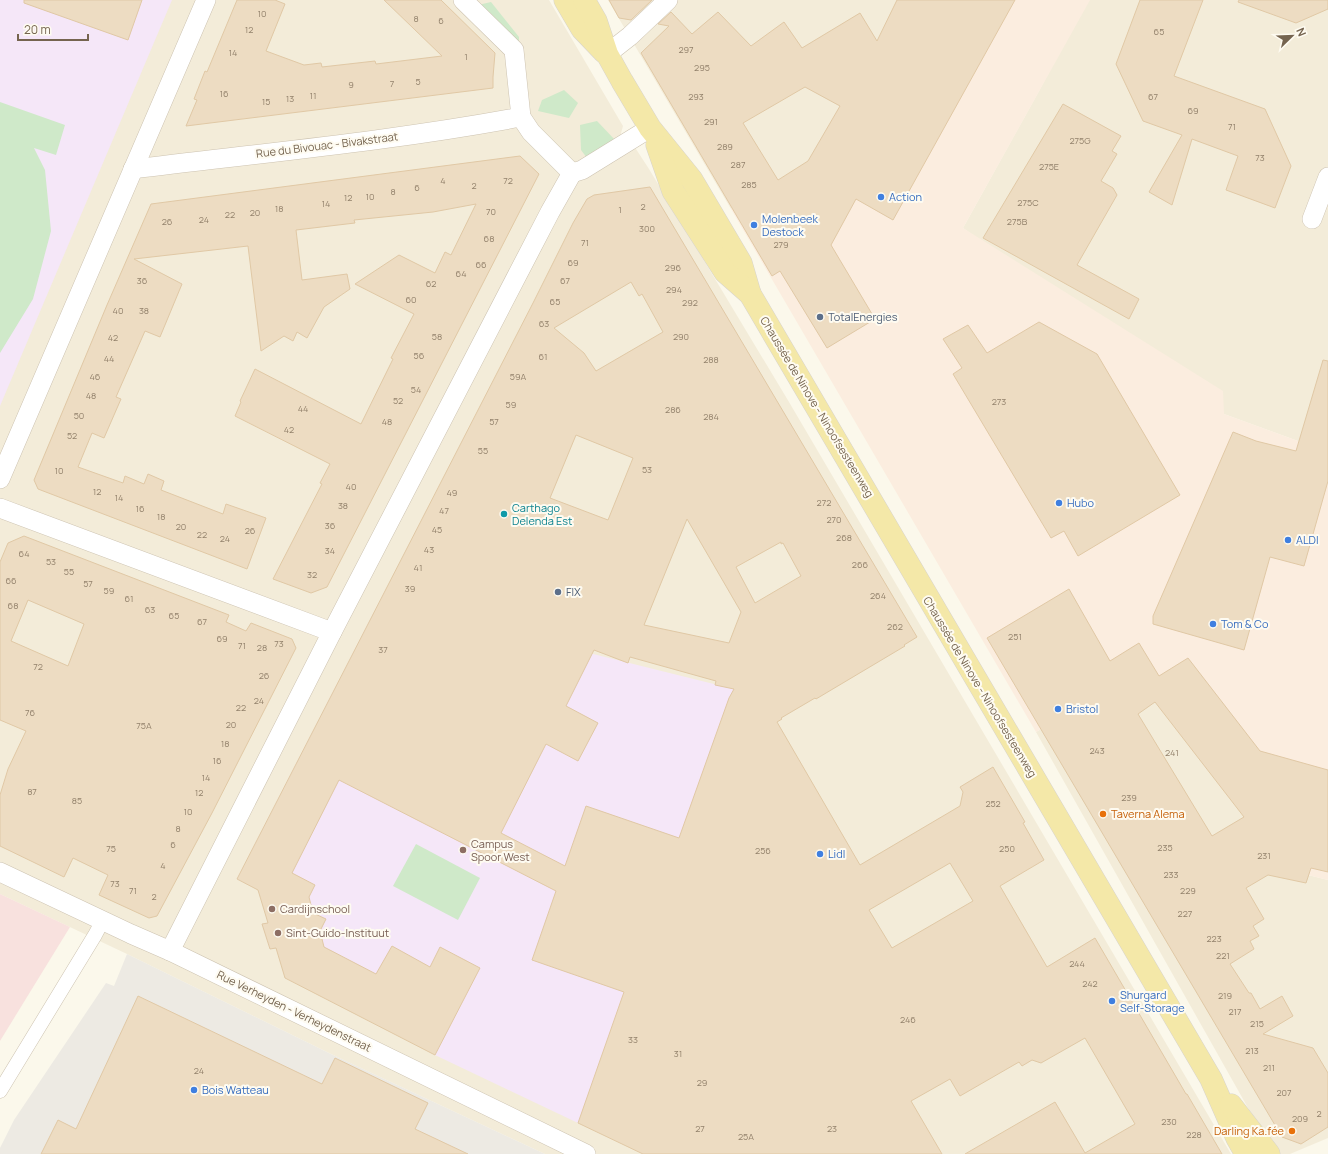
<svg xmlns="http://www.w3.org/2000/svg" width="1328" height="1154" font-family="Manrope,sans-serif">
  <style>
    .residential { fill: #f3ecd9 }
    .commercial { fill: #fbeddf }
    .industrial { fill: #edeae3 }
    .education { fill: #f5e7f8 }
    .medical { fill: #f8e1de }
    .green { fill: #cfe9c9 }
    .building { fill: #eddcc2; stroke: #e0c8a5; fill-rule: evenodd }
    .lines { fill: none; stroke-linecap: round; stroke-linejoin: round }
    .pedestrian-casing { stroke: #cdc3b1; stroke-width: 15 }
    .minor-casing { stroke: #cdc3b1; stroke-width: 20 }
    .primary-casing { stroke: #d8d4ce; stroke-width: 23 }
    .pedestrian { stroke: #fff; stroke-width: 14 }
    .minor { stroke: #fff; stroke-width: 19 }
    .primary { stroke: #f4e8a8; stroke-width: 22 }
    .shop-dot { fill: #3f7fe0; stroke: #fefbf1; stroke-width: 1.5 }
    .service-dot { fill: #5c6f8a; stroke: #fefbf1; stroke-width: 1.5 }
    .culture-dot { fill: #0f9aa8; stroke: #fefbf1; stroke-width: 1.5 }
    .food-dot { fill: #e8710a; stroke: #fefbf1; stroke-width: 1.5 }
    .education-dot { fill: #8d6e63; stroke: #fefbf1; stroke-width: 1.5 }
    .labels { text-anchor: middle; stroke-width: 4; stroke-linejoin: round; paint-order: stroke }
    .number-label { font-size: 9px; fill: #93826c }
    .street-label { font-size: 11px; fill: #75644f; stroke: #fefbf1 }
    .shop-label { font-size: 11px; fill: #366cbe; stroke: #fefbf1; text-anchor: start }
    .service-label { font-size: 11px; fill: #4e5e75; stroke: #fefbf1; text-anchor: start }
    .culture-label { font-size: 11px; fill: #0d838f; stroke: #fefbf1; text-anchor: start }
    .food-label { font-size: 11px; fill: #c56008; stroke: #fefbf1; text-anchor: start }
    .education-label { font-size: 11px; fill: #785e54; stroke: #fefbf1; text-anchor: start }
  </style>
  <rect width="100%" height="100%" fill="#fbf8eb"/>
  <!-- residential -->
  <g class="residential">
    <polygon points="0,0 549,0 620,121 623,126 620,137 628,149 636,149 649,169 789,402 1231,1154 545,1154 331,1054 127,954 0,894"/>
    <polygon points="608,0 898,0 878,40 801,174 797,168 731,209"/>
    <polygon points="1087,0 1328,0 1328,452 1224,414 963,228 1039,91"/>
    <polygon points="1145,669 1288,870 1328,880 1328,1138 1290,1154 1274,1154 1036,732"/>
  </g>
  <!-- commercial -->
  <polygon class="commercial" points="898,0 1090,0 963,228 1223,391 1224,414 1328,452 1328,880 1288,870 1145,669 1036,732 731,209 798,168 801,173 878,40"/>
  <!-- industrial -->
  <polygon class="industrial" points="127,954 331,1054 545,1154 0,1154 0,1148 14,1120 106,983 114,986"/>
  <!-- education -->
  <g class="education">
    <polygon points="0,0 172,0 0,406"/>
    <polygon points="385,591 573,649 734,689 729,698 578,1123 435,1055 276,948 270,949 262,924 268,923 261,889 255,888 237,879"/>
  </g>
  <!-- medical -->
  <polygon class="medical" points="0,894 70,927 0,1041"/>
  <!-- green -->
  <g class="green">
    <polygon points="491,2 519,37 519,45 478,5"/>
    <polygon points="564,90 578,103 569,118 538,111 542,100"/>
    <polygon points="0,102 65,125 56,155 34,148 45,170 51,231 33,299 0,353"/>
    <polygon points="597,121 615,140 587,158 581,150 580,125"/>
    <polygon points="416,844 480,878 458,920 393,886"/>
  </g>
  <!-- building -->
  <g class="building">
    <polygon points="24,0 142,0 128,40 24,3"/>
    <polygon points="237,0 275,0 285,4 266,51 304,65 321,63 322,67 375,61 376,64 442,56 384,0 441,0 495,53 493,77 493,88 186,126 197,100 194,99 205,71 207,72"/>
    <polygon points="609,0 652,0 631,20 619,18"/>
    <path d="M 897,0 L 1015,0 L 893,220 L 856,199 L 831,245 L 875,319 L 827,348 L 780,271 L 772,276 L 641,53 L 669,26 L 658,24 L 671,12 L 692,34 L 718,12 L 751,46 L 784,22 L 802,48 L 860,13 L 877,41 ZM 805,87 L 840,106 L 808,161 L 778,180 L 743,123 Z"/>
    <polygon points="1140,0 1203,0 1174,76 1265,109 1291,166 1275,208 1226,190 1238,156 1192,139 1172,205 1149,192 1182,135 1143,121 1116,64"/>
    <polygon points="1239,0 1328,0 1328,9 1296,23 1238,2"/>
    <polygon points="1063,104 1121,136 1112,151 1117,154 1101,181 1113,188 1117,195 1077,265 1139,299 1129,319 983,238"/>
    <polygon points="520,156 539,174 327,587 311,593 273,579 322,484 320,483 330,464 235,416 241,402 240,401 255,369 361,424 393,359 391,358 414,314 355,284 399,255 435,273 445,252 451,255 476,204 433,212 354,220 355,223 296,230 302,280 347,274 350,289 324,307 307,338 297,332 293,341 284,336 261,351 248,246 134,259 182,284 160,337 145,331 116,397 121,399 104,438 92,433 78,467 123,483 125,476 144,484 148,474 164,481 161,490 223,514 226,504 266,518 247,569 38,489 34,480 107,305 151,204"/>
    <path d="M 650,187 L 917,637 L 904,645 L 905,646 L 816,699 L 815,698 L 781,718 L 782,719 L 777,722 L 860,865 L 960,806 L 963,792 L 960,787 L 993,767 L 1025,822 L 1023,823 L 1044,860 L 1000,886 L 1047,967 L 1095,938 L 1186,1094 L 1187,1094 L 1222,1154 L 965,1154 L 1055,1102 L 1085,1153 L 1135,1124 L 1085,1038 L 1041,1063 L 1032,1060 L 1022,1066 L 1019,1062 L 960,1096 L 950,1079 L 911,1101 L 942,1154 L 643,1154 L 578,1123 L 624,992 L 532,960 L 556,891 L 339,780 L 292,873 L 315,885 L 309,897 L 313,913 L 326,919 L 320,931 L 324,947 L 376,974 L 392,946 L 430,967 L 440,947 L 480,968 L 435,1055 L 285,978 L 276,948 L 270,949 L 262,924 L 268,923 L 258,890 L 237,879 L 533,303 L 573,223 L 587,199 L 594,195 ZM 631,282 L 639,296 L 642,294 L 663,332 L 596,371 L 584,353 L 554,328 ZM 576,435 L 633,458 L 608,520 L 550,498 ZM 687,519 L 741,612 L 729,643 L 644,625 ZM 781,542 L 781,544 L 783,543 L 801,576 L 755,603 L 736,567 ZM 594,650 L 628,663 L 630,657 L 716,681 L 715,685 L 734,689 L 729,698 L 679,838 L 586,806 L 565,866 L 501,833 L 546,744 L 578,761 L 598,723 L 566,706 ZM 950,863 L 973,901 L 892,948 L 869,910 Z"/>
    <polygon points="1039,322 1097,354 1180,495 1078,556 1064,531 1051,538 953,374 962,368 943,339 968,325 987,353"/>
    <polygon points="1323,360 1328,361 1328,481 1304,566 1270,557 1244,650 1153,624 1153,616 1233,432 1256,441 1296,451"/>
    <path d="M 24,536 L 229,615 L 226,622 L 246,631 L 251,623 L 292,639 L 296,648 L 212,813 L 157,916 L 149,918 L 99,895 L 108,875 L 73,858 L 64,877 L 0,846 L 0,795 L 8,769 L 26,731 L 0,720 L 0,562 L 8,543 ZM 28,600 L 84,624 L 68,666 L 11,641 Z"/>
    <path d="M 1069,589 L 1110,661 L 1139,643 L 1159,676 L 1188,658 L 1260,751 L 1328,770 L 1328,872 L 1311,868 L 1306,883 L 1268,875 L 1246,888 L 1264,919 L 1253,926 L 1259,936 L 1250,941 L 1254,949 L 1230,964 L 1249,993 L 1251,993 L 1260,1009 L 1282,996 L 1293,1016 L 1263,1034 L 1313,1048 L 1328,1073 L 1328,1127 L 1301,1144 L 1282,1137 L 987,638 ZM 1155,702 L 1244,817 L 1212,836 L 1138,714 Z"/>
    <polygon points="138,996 322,1084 335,1058 428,1103 415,1129 468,1154 41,1154 58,1120 76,1129"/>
  </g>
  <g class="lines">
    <defs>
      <polyline id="pedestrian" points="0,1091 95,935 103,920"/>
      <g id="minor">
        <polyline points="463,0 514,50 521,117 531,132 572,173"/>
        <polyline points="607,54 630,36 668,0"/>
        <path d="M 133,169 C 263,153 393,141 521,117"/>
        <polyline points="572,173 582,170 650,128"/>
        <polyline points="1312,219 1328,177"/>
        <polyline points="0,479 206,0"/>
        <polyline points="0,508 332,632"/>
        <polyline points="0,872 131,934 170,951 586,1154"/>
        <polyline points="170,951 332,632 550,212 572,173"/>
      </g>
      <g id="primary">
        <polyline points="565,0 582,29 604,52"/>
        <polyline points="584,0 596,21 607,54 622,81 650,128 692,180 741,263 750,294 1211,1079 1237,1138 1246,1154"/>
        <polyline points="657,145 673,191 725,272 750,294"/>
        <polyline points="1231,1105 1269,1154"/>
      </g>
    </defs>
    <!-- pedestrian casing -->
    <use href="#pedestrian" class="pedestrian-casing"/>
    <!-- minor casing -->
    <use href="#minor" class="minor-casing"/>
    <!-- primary casing -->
    <use href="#primary" class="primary-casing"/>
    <!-- pedestrian -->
    <use href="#pedestrian" class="pedestrian"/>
    <!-- minor -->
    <use href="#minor" class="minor"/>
    <!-- primary -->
    <use href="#primary" class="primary"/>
  </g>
  <!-- markers -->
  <g class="shop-dot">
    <circle cx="881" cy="197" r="4"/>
    <circle cx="754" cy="225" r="4"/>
    <circle cx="1059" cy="503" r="4"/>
    <circle cx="1288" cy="540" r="4"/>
    <circle cx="1213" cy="624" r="4"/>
    <circle cx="1058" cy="709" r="4"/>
    <circle cx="820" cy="854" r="4"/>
    <circle cx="1112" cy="1001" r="4"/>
    <circle cx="194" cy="1090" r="4"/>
  </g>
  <g class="service-dot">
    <circle cx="820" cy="317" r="4"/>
    <circle cx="558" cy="592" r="4"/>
  </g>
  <circle class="culture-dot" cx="504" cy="514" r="4"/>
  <g class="food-dot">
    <circle cx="1103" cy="814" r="4"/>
    <circle cx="1292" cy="1131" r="4"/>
  </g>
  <g class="education-dot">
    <circle cx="463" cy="850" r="4"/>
    <circle cx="272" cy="909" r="4"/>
    <circle cx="278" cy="933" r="4"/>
  </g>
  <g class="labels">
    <!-- number labels -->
    <g class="number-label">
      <text x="262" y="17">10</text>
      <text x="416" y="22">8</text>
      <text x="441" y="24">6</text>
      <text x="249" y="33">12</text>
      <text x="1159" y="35">65</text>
      <text x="686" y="53">297</text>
      <text x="233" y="56">14</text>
      <text x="466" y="60">1</text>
      <text x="702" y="71">295</text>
      <text x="418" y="85">5</text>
      <text x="392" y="87">7</text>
      <text x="351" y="88">9</text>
      <text x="224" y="97">16</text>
      <text x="313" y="99">11</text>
      <text x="696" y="100">293</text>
      <text x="1153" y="100">67</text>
      <text x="290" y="102">13</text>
      <text x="266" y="105">15</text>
      <text x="1193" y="114">69</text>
      <text x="711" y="125">291</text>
      <text x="1232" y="130">71</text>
      <text x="1080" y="144">275G</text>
      <text x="725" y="150">289</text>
      <text x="1260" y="161">73</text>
      <text x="738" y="168">287</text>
      <text x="1049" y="170">275E</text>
      <text x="443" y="184">4</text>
      <text x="508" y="184">72</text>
      <text x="749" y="188">285</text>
      <text x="474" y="189">2</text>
      <text x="417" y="191">6</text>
      <text x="393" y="195">8</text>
      <text x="370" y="200">10</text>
      <text x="348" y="201">12</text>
      <text x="1028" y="206">275C</text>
      <text x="326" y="207">14</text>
      <text x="643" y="210">2</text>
      <text x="279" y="212">18</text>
      <text x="620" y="213">1</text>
      <text x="491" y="215">70</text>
      <text x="255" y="216">20</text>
      <text x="230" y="218">22</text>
      <text x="204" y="223">24</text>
      <text x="167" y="225">26</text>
      <text x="1017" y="225">275B</text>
      <text x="647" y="232">300</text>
      <text x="489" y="242">68</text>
      <text x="585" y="246">71</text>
      <text x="781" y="248">279</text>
      <text x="573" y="266">69</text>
      <text x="481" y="268">66</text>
      <text x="673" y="271">296</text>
      <text x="461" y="277">64</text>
      <text x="142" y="284">36</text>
      <text x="565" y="284">67</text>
      <text x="431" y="287">62</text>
      <text x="674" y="293">294</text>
      <text x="411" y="303">60</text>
      <text x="555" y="305">65</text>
      <text x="690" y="306">292</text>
      <text x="118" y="314">40</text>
      <text x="144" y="314">38</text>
      <text x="544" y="327">63</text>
      <text x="437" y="340">58</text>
      <text x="681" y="340">290</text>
      <text x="113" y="341">42</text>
      <text x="419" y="359">56</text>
      <text x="543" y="360">61</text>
      <text x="109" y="362">44</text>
      <text x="711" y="363">288</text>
      <text x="95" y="380">46</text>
      <text x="518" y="380">59A</text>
      <text x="416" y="393">54</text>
      <text x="91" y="399">48</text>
      <text x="398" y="404">52</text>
      <text x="999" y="405">273</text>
      <text x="511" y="408">59</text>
      <text x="303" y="412">44</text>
      <text x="673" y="413">286</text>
      <text x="79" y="419">50</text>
      <text x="711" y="420">284</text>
      <text x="387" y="425">48</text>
      <text x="494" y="425">57</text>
      <text x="289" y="433">42</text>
      <text x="72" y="439">52</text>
      <text x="483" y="454">55</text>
      <text x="647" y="473">53</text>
      <text x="59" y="474">10</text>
      <text x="351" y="490">40</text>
      <text x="97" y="495">12</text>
      <text x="452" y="496">49</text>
      <text x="119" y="501">14</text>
      <text x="824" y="506">272</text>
      <text x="343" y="509">38</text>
      <text x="140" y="512">16</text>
      <text x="444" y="514">47</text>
      <text x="161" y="520">18</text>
      <text x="834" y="523">270</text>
      <text x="330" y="529">36</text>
      <text x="181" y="530">20</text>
      <text x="437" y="533">45</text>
      <text x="250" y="534">26</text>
      <text x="202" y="538">22</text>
      <text x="844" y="541">268</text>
      <text x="225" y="542">24</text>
      <text x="429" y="553">43</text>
      <text x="330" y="554">34</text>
      <text x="24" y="557">64</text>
      <text x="51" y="565">53</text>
      <text x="860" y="568">266</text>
      <text x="418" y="571">41</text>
      <text x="69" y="575">55</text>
      <text x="312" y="578">32</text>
      <text x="11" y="584">66</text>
      <text x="88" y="587">57</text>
      <text x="410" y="592">39</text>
      <text x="109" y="594">59</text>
      <text x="878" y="599">264</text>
      <text x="129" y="602">61</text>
      <text x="13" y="609">68</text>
      <text x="150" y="613">63</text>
      <text x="174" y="619">65</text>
      <text x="202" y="625">67</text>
      <text x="895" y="630">262</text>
      <text x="1015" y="640">251</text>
      <text x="222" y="642">69</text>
      <text x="279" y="647">73</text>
      <text x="242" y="649">71</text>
      <text x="262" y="651">28</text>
      <text x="383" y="653">37</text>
      <text x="38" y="670">72</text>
      <text x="264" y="679">26</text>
      <text x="259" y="704">24</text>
      <text x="241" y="711">22</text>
      <text x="30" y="716">76</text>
      <text x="231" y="728">20</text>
      <text x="144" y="729">75A</text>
      <text x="225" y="747">18</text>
      <text x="1097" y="754">243</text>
      <text x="1172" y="756">241</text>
      <text x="217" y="764">16</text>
      <text x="206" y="781">14</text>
      <text x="32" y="795">87</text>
      <text x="199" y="796">12</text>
      <text x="1129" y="801">239</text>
      <text x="77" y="804">85</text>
      <text x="993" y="807">252</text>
      <text x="188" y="815">10</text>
      <text x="178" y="832">8</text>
      <text x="173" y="848">6</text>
      <text x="1165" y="851">235</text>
      <text x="111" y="852">75</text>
      <text x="1007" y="852">250</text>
      <text x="763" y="854">256</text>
      <text x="1264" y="859">231</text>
      <text x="163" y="869">4</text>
      <text x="1171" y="878">233</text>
      <text x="115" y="887">73</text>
      <text x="133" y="894">71</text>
      <text x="1188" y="894">229</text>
      <text x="154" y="900">2</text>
      <text x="1185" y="917">227</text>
      <text x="1214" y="942">223</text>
      <text x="1223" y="959">221</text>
      <text x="1077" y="967">244</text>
      <text x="1090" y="987">242</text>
      <text x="1225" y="999">219</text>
      <text x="1235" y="1015">217</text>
      <text x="908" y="1023">246</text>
      <text x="1257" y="1027">215</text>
      <text x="633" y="1043">33</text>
      <text x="1252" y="1054">213</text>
      <text x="678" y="1057">31</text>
      <text x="1269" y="1071">211</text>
      <text x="199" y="1074">24</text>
      <text x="702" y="1086">29</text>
      <text x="1284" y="1096">207</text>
      <text x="1319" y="1117">2</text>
      <text x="1300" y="1122">209</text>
      <text x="1169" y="1125">230</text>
      <text x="700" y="1132">27</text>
      <text x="832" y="1132">23</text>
      <text x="1194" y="1138">228</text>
      <text x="746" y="1140">25A</text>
    </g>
    <!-- street labels -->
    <g class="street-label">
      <text transform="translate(327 145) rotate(-7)" y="4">Rue du Bivouac - Bivakstraat</text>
      <text transform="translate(817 407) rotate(59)" y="4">Chaussée de Ninove - Ninoofsesteenweg</text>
      <text transform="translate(980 687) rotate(59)" y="4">Chaussée de Ninove - Ninoofsesteenweg</text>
      <text transform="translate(294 1011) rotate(26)" y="4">Rue Verheyden - Verheydenstraat</text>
    </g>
    <!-- shop labels -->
    <g class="shop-label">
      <text x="889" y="201">Action</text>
      <text x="762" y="223">Molenbeek<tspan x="762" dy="13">Destock</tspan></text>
      <text x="1067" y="507">Hubo</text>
      <text x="1296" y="544">ALDI</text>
      <text x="1221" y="628">Tom &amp; Co</text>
      <text x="1066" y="713">Bristol</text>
      <text x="828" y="858">Lidl</text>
      <text x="1120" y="999">Shurgard<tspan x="1120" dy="13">Self-Storage</tspan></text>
      <text x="202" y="1094">Bois Watteau</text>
    </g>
    <!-- service labels -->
    <g class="service-label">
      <text x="828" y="321">TotalEnergies</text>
      <text x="566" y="596">FIX</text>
    </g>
    <!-- culture labels -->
    <g class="culture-label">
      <text x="512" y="512">Carthago<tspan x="512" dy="13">Delenda Est</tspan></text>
    </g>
    <!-- food labels -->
    <g class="food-label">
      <text x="1111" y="818">Taverna Alema</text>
      <text x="1284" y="1135" text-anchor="end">Darling Ka.fée</text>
    </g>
    <!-- education labels -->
    <g class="education-label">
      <text x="471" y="848">Campus<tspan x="471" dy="13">Spoor West</tspan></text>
      <text x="280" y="913">Cardijnschool</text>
      <text x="286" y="937">Sint-Guido-Instituut</text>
    </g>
  </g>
  <!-- north arrow -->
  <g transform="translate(1292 36) rotate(67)" stroke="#fefbf1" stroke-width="3" paint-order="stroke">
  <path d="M0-3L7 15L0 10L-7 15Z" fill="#75644f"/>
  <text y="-6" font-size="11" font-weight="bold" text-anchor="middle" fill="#75644f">N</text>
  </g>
  <!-- scale -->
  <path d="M18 34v6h70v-6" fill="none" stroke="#75644f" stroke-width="2"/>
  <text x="24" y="34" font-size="12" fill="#75644f" stroke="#fefbf1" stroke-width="3" paint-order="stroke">20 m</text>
</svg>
